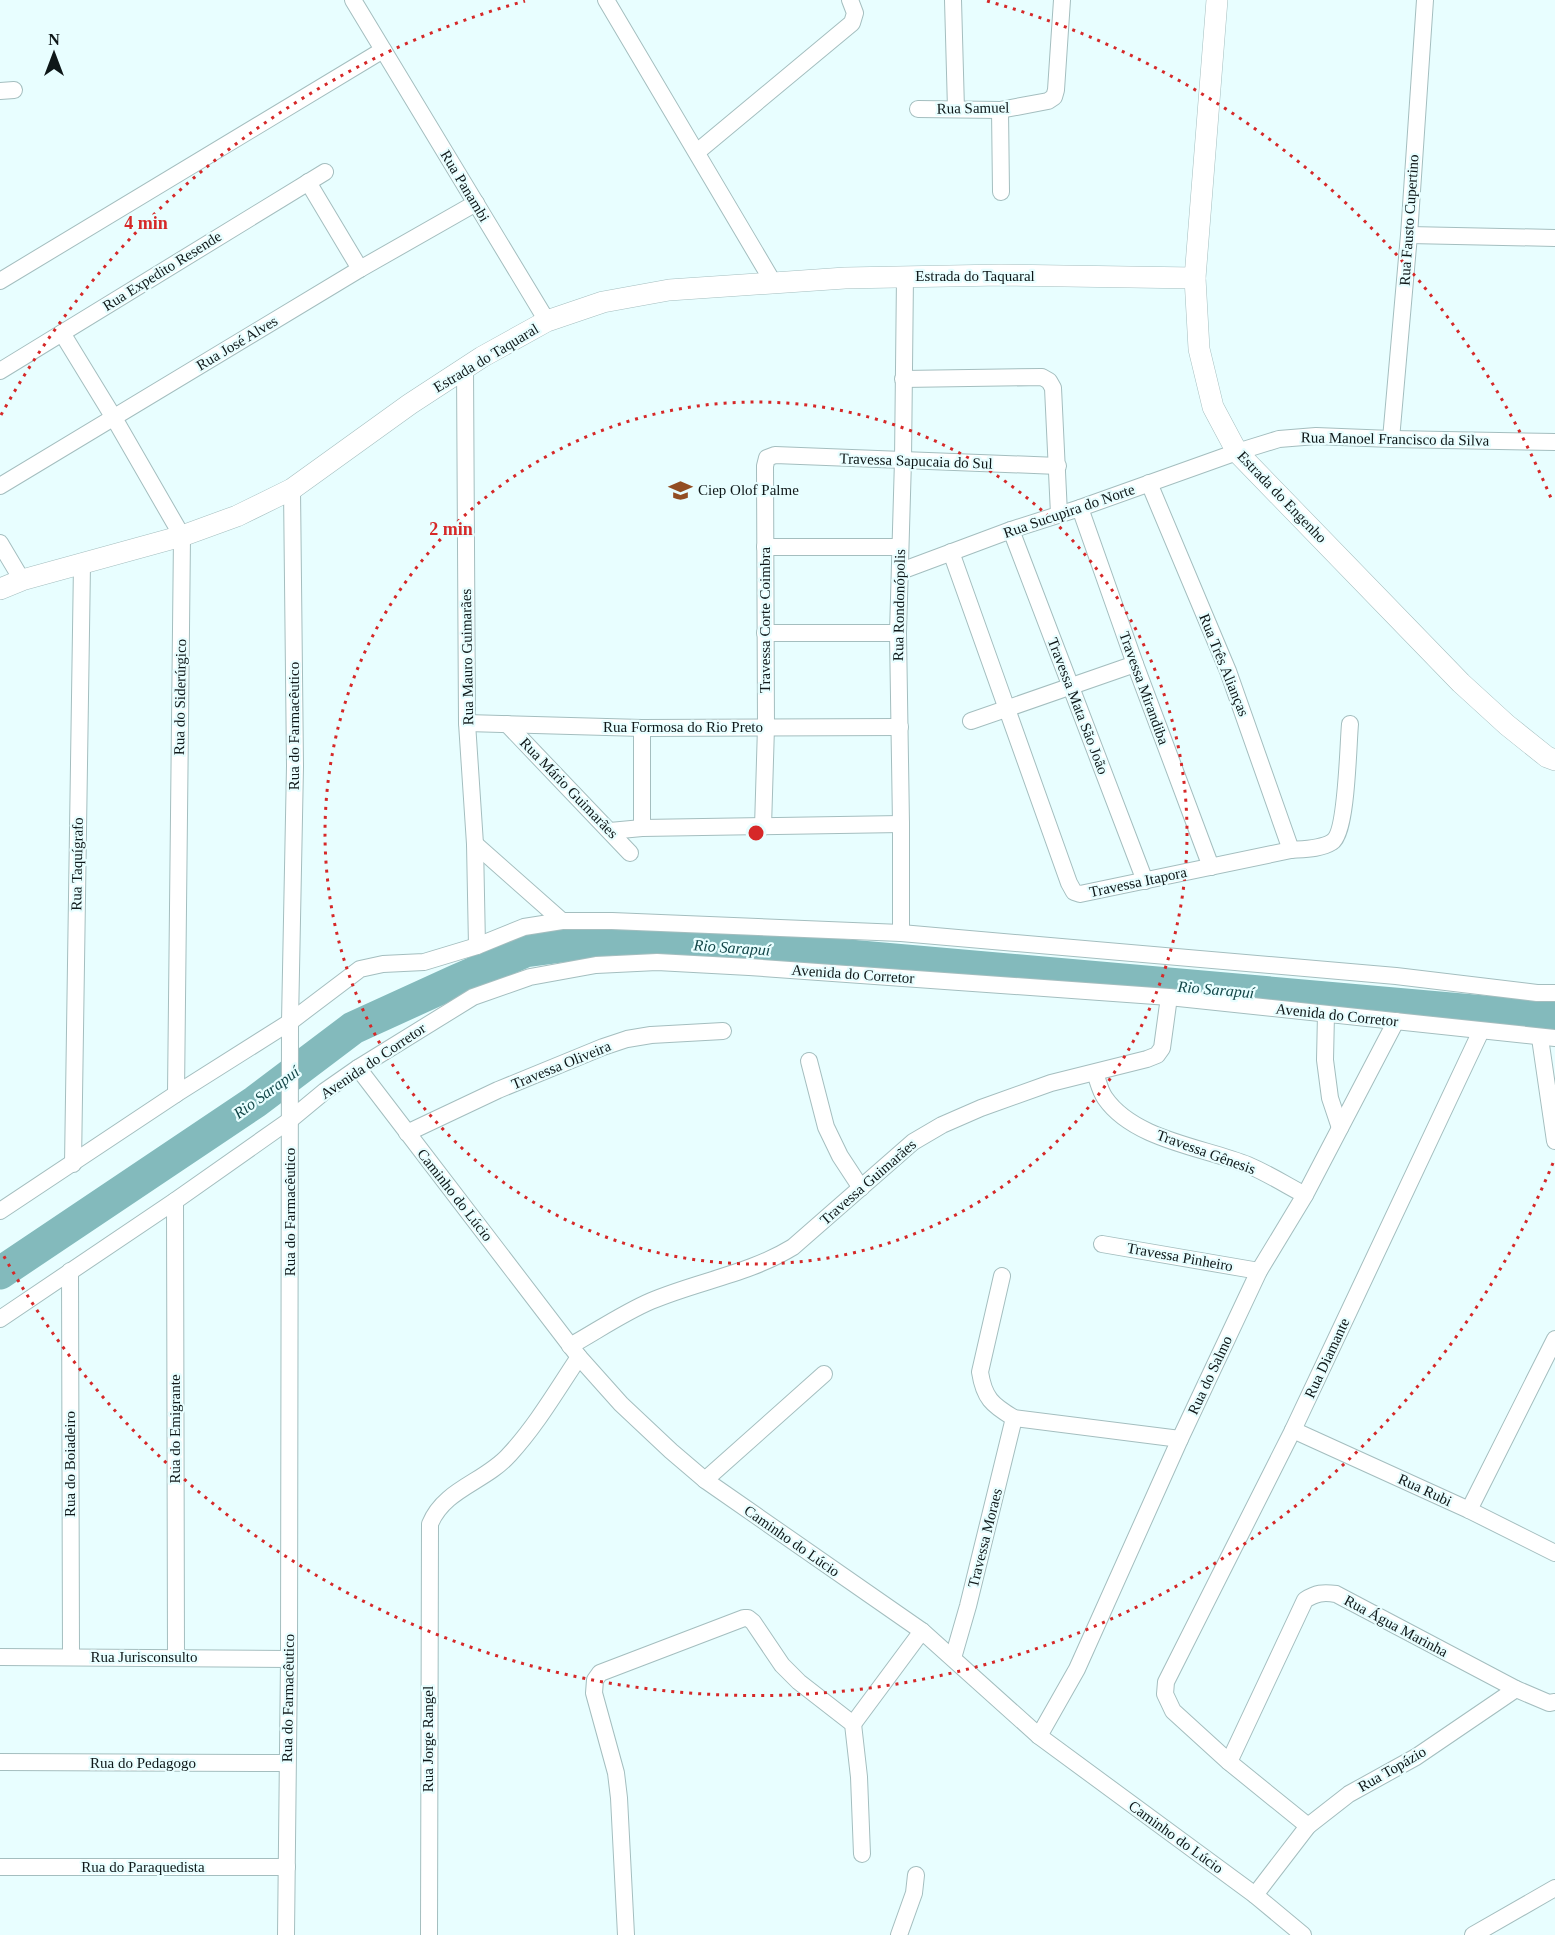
<svg xmlns="http://www.w3.org/2000/svg" width="1555" height="1935" font-family="Georgia,serif">
  <style>
    .lines { fill: none; stroke-linecap: round; stroke-linejoin: round }
    .river { stroke: #83babc; stroke-width: 33 }
    .minor-casing { stroke: #a4bebf; stroke-width: 18 }
    .tertiary-casing { stroke: #a4bebf; stroke-width: 22 }
    .minor { stroke: #fff; stroke-width: 16 }
    .tertiary { stroke: #fff; stroke-width: 21 }
    .ring { fill: none; stroke: #d62828; stroke-width: 3; stroke-dasharray: 3 6 }
    .labels { text-anchor: middle; stroke-width: 4.5; stroke-linejoin: round; paint-order: stroke }
    .street-label { font-size: 15px; fill: #0e1718; stroke: #e8feff }
    .poi-label { font-size: 15px; fill: #0e1718; stroke: #e8feff; text-anchor: start }
    .water-label { font-size: 16px; font-style: italic; fill: #144749; stroke: #e8feff }
    .centre { fill: #d62828; stroke: #e8feff; stroke-width: 3 }
    .ring-label { font-size: 18px; text-anchor: middle; font-weight: bold; fill: #d62828; stroke: #e8feff; stroke-width: 4.5; stroke-linejoin: round; paint-order: stroke }
  </style>
  <rect width="100%" height="100%" fill="#e8feff"/>
  <g class="lines">
    <!-- river -->
    <polyline class="river" points="0,1273 255,1102 353,1028 456,981 525,951 614,939 724,945 1555,1018"/>
    <defs>
      <g id="minor">
        <polyline points="353,0 547,321"/>
        <polyline points="606,0 773,282"/>
        <polyline points="953,0 956,109"/>
        <polyline points="0,91 14,90"/>
        <polyline points="918,109 1000,110 1048,101 1054,97 1056,90 1062,0"/>
        <polyline points="1000,110 1001,192"/>
        <polyline points="697,152 852,23 855,13 850,0"/>
        <polyline points="308,182 360,269"/>
        <polyline points="1409,235 1555,238"/>
        <polyline points="0,281 383,50"/>
        <polyline points="62,333 114,418 182,536 176,1094"/>
        <polyline points="465,368 467,723 475,844 477,946"/>
        <polyline points="0,371 325,172"/>
        <polyline points="903,379 1042,377 1049,381 1053,388 1059,514"/>
        <polyline points="1391,439 1409,235 1425,0"/>
        <polyline points="1149,483 1228,671 1291,850"/>
        <polyline points="0,486 360,269 476,203"/>
        <polyline points="1080,508 1135,664 1211,867"/>
        <polyline points="1011,530 1145,881"/>
        <polyline points="0,543 22,580"/>
        <polyline points="765,547 900,547"/>
        <path d="M 951,552 L 1069,883 L 1074,892 L 1080,894 L 1291,850 C 1304,849 1321,849 1332,842 C 1347,833 1348,745 1350,724"/>
        <polyline points="901,571 1011,530 1080,508 1237,452 1279,439 1316,436 1391,439 1555,442"/>
        <polyline points="765,633 898,633"/>
        <polyline points="971,721 1135,664"/>
        <polyline points="467,723 642,728 900,727"/>
        <polyline points="507,724 630,853"/>
        <polyline points="642,728 642,828"/>
        <polyline points="763,827 766,727 765,466 767,458 775,455 1058,466"/>
        <polyline points="610,831 642,828 901,824"/>
        <polyline points="475,844 562,921"/>
        <polyline points="901,933 901,824 898,633 903,460 905,276"/>
        <polyline points="1326,1014 1325,1060 1330,1098 1340,1128"/>
        <polyline points="1540,1038 1555,1141"/>
        <polyline points="809,1061 826,1127 840,1156 861,1188"/>
        <polyline points="358,1068 579,1357 621,1404 671,1451 705,1480 922,1631 1039,1736 1255,1895 1303,1935"/>
        <path d="M 1095,1073 C 1098,1081 1100,1091 1105,1098 C 1134,1140 1203,1147 1248,1165 C 1267,1173 1286,1185 1305,1195"/>
        <polyline points="407,1133 498,1090 603,1047 627,1039 651,1035 723,1031"/>
        <polyline points="73,1164 82,564"/>
        <polyline points="175,1201 176,1657"/>
        <polyline points="0,1211 176,1094 290,1022 360,969 383,964 424,962 477,946 524,927 562,921 612,921 901,933 1396,976 1537,993 1555,993"/>
        <polyline points="1102,1244 1259,1271"/>
        <polyline points="70,1271 71,1657"/>
        <path d="M 1002,1276 L 980,1372 C 984,1398 992,1405 1014,1418 L 1180,1439"/>
        <polyline points="0,1319 175,1201 290,1120 325,1091 358,1068 473,997 530,977 596,965 657,962 749,967 1169,997 1555,1038"/>
        <path d="M 570,1346 C 597,1331 623,1313 651,1301 C 698,1281 749,1274 793,1247 L 913,1142 L 942,1125 L 981,1108 L 1051,1083 L 1147,1059 L 1157,1055 L 1162,1048 L 1169,997"/>
        <polyline points="1293,1430 1469,1510 1555,1553"/>
        <polyline points="705,1480 824,1374"/>
        <polyline points="1469,1510 1555,1339"/>
        <polyline points="0,1657 289,1659"/>
        <polyline points="953,1658 968,1606 1014,1418"/>
        <polyline points="853,1724 922,1631"/>
        <polyline points="1039,1736 1077,1669 1180,1439 1259,1271 1305,1195 1396,1021"/>
        <polyline points="0,1762 287,1763"/>
        <path d="M 1229,1762 L 1305,1600 C 1316,1593 1323,1592 1336,1594 L 1516,1689"/>
        <polyline points="1308,1826 1229,1762 1173,1711 1165,1694 1166,1682 1293,1430 1481,1031"/>
        <polyline points="0,1867 287,1867"/>
        <polyline points="1255,1895 1308,1826 1349,1794 1416,1757 1516,1689 1549,1703 1555,1702"/>
        <polyline points="286,1935 289,1659 290,1022 295,766 292,489"/>
        <path d="M 429,1935 L 430,1524 C 444,1489 485,1482 509,1455 C 536,1426 557,1390 579,1357"/>
        <polyline points="626,1935 619,1798 616,1773 594,1693 595,1680 600,1673 744,1618 748,1618 753,1622 782,1665 799,1682 853,1724 859,1777 862,1854"/>
        <polyline points="899,1935 914,1893 916,1875"/>
        <polyline points="1473,1935 1555,1888"/>
      </g>
      <g id="tertiary">
        <polyline points="1217,0 1195,278 1199,349 1213,407 1237,452 1461,683 1507,725 1547,757 1555,760"/>
        <polyline points="0,589 22,580 182,536 237,516 292,489 410,404 482,357 547,321 603,302 669,290 845,278 1001,275 1195,278"/>
      </g>
    </defs>
    <!-- minor casing -->
    <use href="#minor" class="minor-casing"/>
    <!-- tertiary casing -->
    <use href="#tertiary" class="tertiary-casing"/>
    <!-- minor -->
    <use href="#minor" class="minor"/>
    <!-- tertiary -->
    <use href="#tertiary" class="tertiary"/>
  </g>
  <!-- distance rings -->
  <g class="ring">
    <circle cx="756" cy="833" r="431"/>
    <path d="M1553 1163A863 863 0 0 1 1 1251M1 415A863 863 0 0 1 525 1M987 1A863 863 0 0 1 1553 503"/>
  </g>
  <!-- icons -->
  <defs>
    <symbol id="school-bare" viewBox="-9 -9 18 18"><path d="M0-5L7-2L0 1L-7-2ZM-4 1L0 2.5L4 1V4Q0 6-4 4Z" fill="#924d22" stroke="#e8feff" stroke-width="2.5" paint-order="stroke"/></symbol>
  </defs>
  <g fill-rule="evenodd">
    <use href="#school-bare" x="664" y="474" width="33" height="33"/>
  </g>
  <g class="labels">
    <!-- street labels -->
    <g class="street-label">
      <text transform="translate(973 108) rotate(-1)" y="5">Rua Samuel</text>
      <text transform="translate(465 186) rotate(59)" y="5">Rua Panambi</text>
      <text transform="translate(1409 220) rotate(-86)" y="5">Rua Fausto Cupertino</text>
      <text transform="translate(162 271) rotate(-32)" y="5">Rua Expedito Resende</text>
      <text x="975" y="281">Estrada do Taquaral</text>
      <text transform="translate(237 343) rotate(-31)" y="5">Rua José Alves</text>
      <text transform="translate(486 358) rotate(-31)" y="5">Estrada do Taquaral</text>
      <text transform="translate(1395 439) rotate(1)" y="5">Rua Manoel Francisco da Silva</text>
      <text transform="translate(916 461) rotate(2)" y="5">Travessa Sapucaia do Sul</text>
      <text transform="translate(1282 497) rotate(46)" y="5">Estrada do Engenho</text>
      <text transform="translate(1069 511) rotate(-19)" y="5">Rua Sucupira do Norte</text>
      <text transform="translate(899 605) rotate(-89)" y="5">Rua Rondonópolis</text>
      <text transform="translate(765 620) rotate(-90)" y="5">Travessa Corte Coimbra</text>
      <text transform="translate(467 657) rotate(-91)" y="5">Rua Mauro Guimarães</text>
      <text transform="translate(1224 665) rotate(68)" y="5">Rua Três Alianças</text>
      <text transform="translate(1144 688) rotate(70)" y="5">Travessa Mirandiba</text>
      <text transform="translate(180 697) rotate(-89)" y="5">Rua do Siderúrgico</text>
      <text transform="translate(1078 706) rotate(69)" y="5">Travessa Mata São João</text>
      <text transform="translate(294 726) rotate(-90)" y="5">Rua do Farmacêutico</text>
      <text x="683" y="732">Rua Formosa do Rio Preto</text>
      <text transform="translate(569 788) rotate(46)" y="5">Rua Mário Guimarães</text>
      <text transform="translate(77 864) rotate(-89)" y="5">Rua Taquígrafo</text>
      <text transform="translate(1138 882) rotate(-12)" y="5">Travessa Itapora</text>
      <text transform="translate(853 974) rotate(4)" y="5">Avenida do Corretor</text>
      <text transform="translate(1337 1015) rotate(6)" y="5">Avenida do Corretor</text>
      <text transform="translate(373 1061) rotate(-34)" y="5">Avenida do Corretor</text>
      <text transform="translate(561 1065) rotate(-22)" y="5">Travessa Oliveira</text>
      <text transform="translate(1206 1152) rotate(20)" y="5">Travessa Gênesis</text>
      <text transform="translate(868 1182) rotate(-41)" y="5">Travessa Guimarães</text>
      <text transform="translate(455 1195) rotate(52)" y="5">Caminho do Lúcio</text>
      <text transform="translate(290 1212) rotate(-90)" y="5">Rua do Farmacêutico</text>
      <text transform="translate(1180 1257) rotate(10)" y="5">Travessa Pinheiro</text>
      <text transform="translate(1327 1358) rotate(-65)" y="5">Rua Diamante</text>
      <text transform="translate(1210 1375) rotate(-65)" y="5">Rua do Salmo</text>
      <text transform="translate(175 1429) rotate(-90)" y="5">Rua do Emigrante</text>
      <text transform="translate(70 1464) rotate(-90)" y="5">Rua do Boiadeiro</text>
      <text transform="translate(1425 1490) rotate(25)" y="5">Rua Rubi</text>
      <text transform="translate(985 1538) rotate(-76)" y="5">Travessa Moraes</text>
      <text transform="translate(792 1541) rotate(35)" y="5">Caminho do Lúcio</text>
      <text transform="translate(1396 1626) rotate(28)" y="5">Rua Água Marinha</text>
      <text x="144" y="1662">Rua Jurisconsulto</text>
      <text transform="translate(288 1698) rotate(-89)" y="5">Rua do Farmacêutico</text>
      <text transform="translate(428 1739) rotate(-90)" y="5">Rua Jorge Rangel</text>
      <text x="143" y="1768">Rua do Pedagogo</text>
      <text transform="translate(1392 1769) rotate(-30)" y="5">Rua Topázio</text>
      <text transform="translate(1176 1837) rotate(36)" y="5">Caminho do Lúcio</text>
      <text x="143" y="1872">Rua do Paraquedista</text>
    </g>
    <!-- poi labels -->
    <g class="poi-label">
      <text x="698" y="495">Ciep Olof Palme</text>
    </g>
    <!-- water labels -->
    <g class="water-label">
      <text transform="translate(732 947) rotate(4)" y="6">Rio Sarapuí</text>
      <text transform="translate(1216 989) rotate(5)" y="6">Rio Sarapuí</text>
      <text transform="translate(266 1092) rotate(-36)" y="6">Rio Sarapuí</text>
    </g>
  </g>
  <circle cx="756" cy="833" r="9" class="centre"/>
  <g class="ring-label">
    <text x="146" y="229">4 min</text>
    <text x="451" y="535">2 min</text>
  </g>
  <!-- north arrow -->
  <g transform="translate(54 54)" stroke="#e8feff" stroke-width="4.5" paint-order="stroke">
  <path d="M0-4.5L10 22L0 15L-10 22Z" fill="#0e1718"/>
  <text y="-9" font-size="16" font-weight="bold" text-anchor="middle" fill="#0e1718">N</text>
  </g>
</svg>
